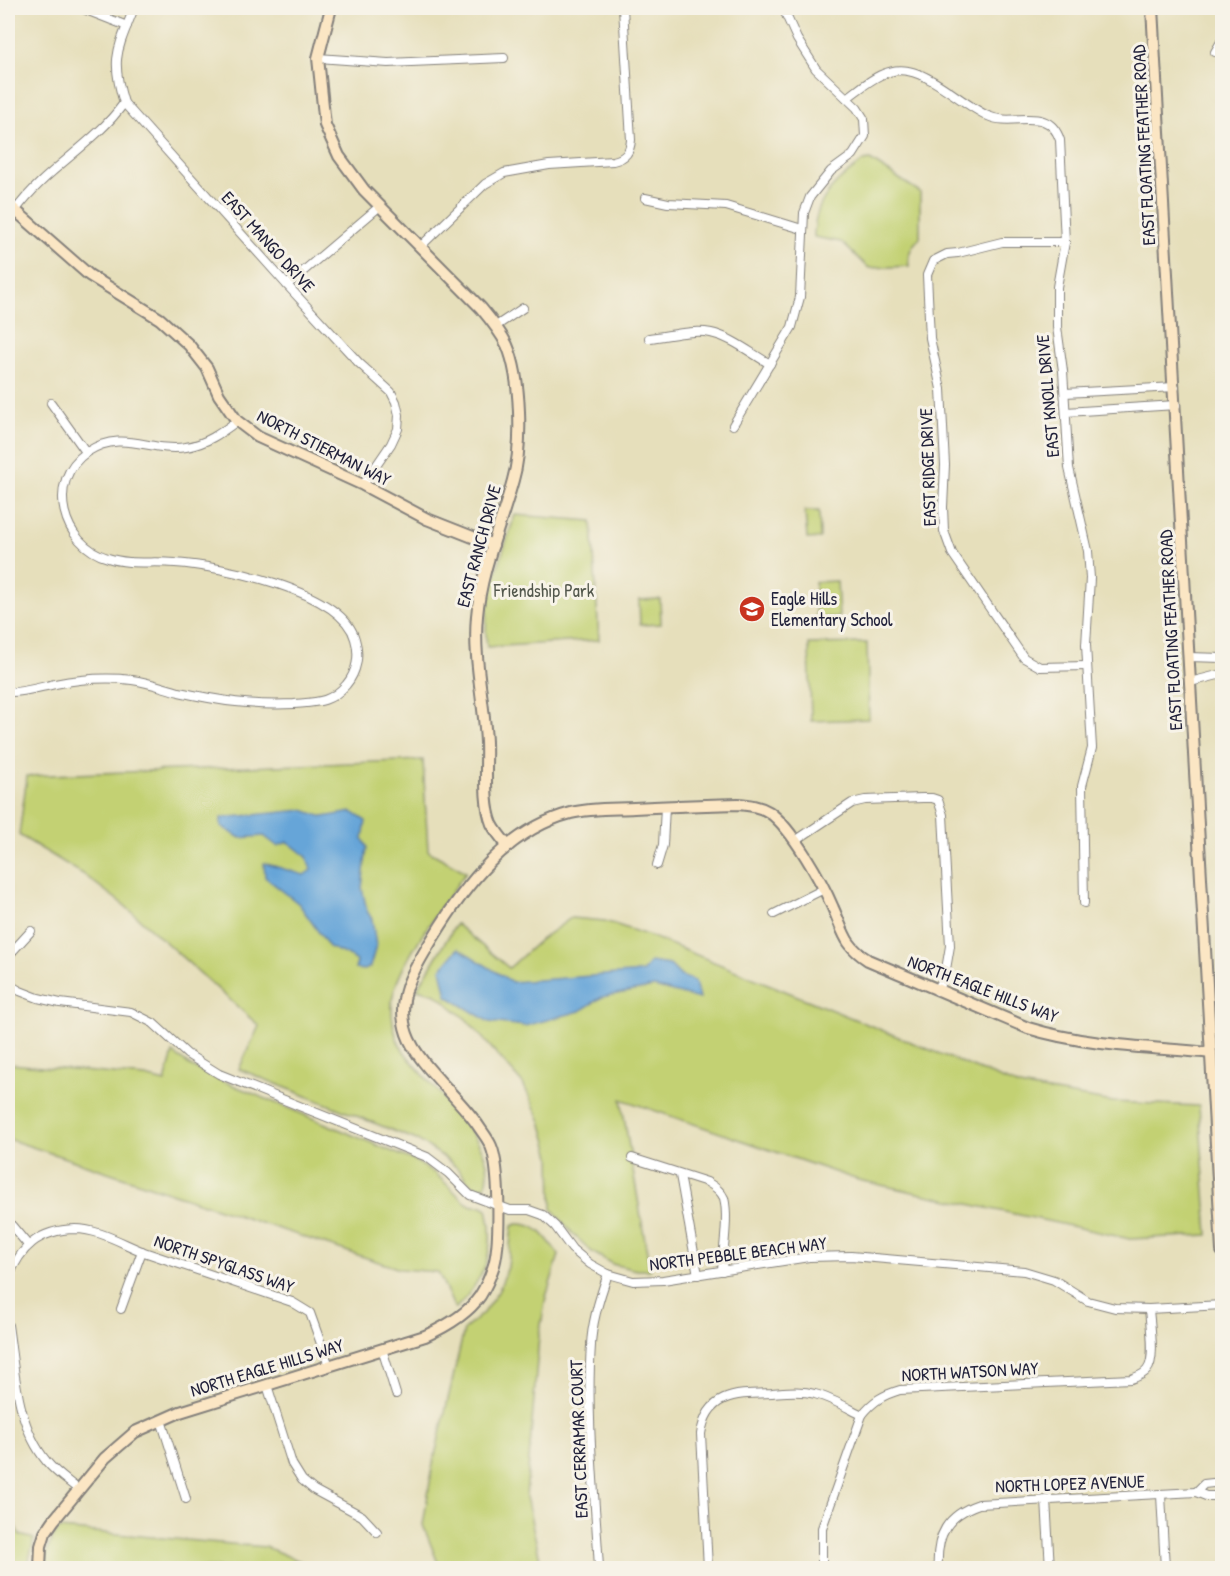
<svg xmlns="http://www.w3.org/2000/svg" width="1230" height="1576" font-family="'Patrick Hand',sans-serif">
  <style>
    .green { fill: #c3d173; stroke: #727a57; stroke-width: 1.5 }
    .water { fill: #66a5d8; stroke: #44648a; stroke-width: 1.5 }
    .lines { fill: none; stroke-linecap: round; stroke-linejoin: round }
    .street-casing { stroke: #84807b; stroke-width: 10 }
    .secondary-casing { stroke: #84807b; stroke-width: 14 }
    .street { stroke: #fff; stroke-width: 8 }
    .secondary { stroke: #fbe6c4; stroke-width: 10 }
    .labels { text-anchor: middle; stroke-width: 6; stroke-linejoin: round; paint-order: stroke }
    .street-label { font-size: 18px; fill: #22223b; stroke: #f7f3e8 }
    .park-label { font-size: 18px; fill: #52574c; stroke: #f7f3e8 }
    .poi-label { font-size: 18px; fill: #22223b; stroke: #f7f3e8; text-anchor: start }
  </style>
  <rect width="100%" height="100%" fill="#f7f3e8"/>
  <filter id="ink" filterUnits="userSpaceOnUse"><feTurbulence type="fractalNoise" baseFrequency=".0167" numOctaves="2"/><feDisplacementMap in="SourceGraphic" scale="12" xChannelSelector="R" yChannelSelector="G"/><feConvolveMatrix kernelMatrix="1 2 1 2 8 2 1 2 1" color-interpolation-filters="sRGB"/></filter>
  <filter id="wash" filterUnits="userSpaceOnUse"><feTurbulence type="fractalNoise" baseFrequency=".008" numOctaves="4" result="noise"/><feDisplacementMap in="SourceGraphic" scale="24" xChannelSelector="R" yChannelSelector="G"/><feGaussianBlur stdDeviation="1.35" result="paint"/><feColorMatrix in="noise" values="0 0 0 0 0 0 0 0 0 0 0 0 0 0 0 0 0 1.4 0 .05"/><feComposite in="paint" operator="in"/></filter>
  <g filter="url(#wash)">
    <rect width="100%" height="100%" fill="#e6dfbb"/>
    <!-- green -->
    <g class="green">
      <path d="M 870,160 L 920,192 L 920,238 C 912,245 907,255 909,266 L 869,268 L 841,242 L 814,237 C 814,198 835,183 863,161 Z"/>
      <polygon points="805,511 819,511 820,538 807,539"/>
      <path d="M 515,515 L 592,521 L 599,640 L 487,647 C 481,602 502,557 515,515 Z"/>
      <polygon points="837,581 839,617 816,618 815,582"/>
      <polygon points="660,599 661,624 640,625 639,600"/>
      <polygon points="867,643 869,719 811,721 809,644"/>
      <path d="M 423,760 L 428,851 L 466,872 C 446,901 394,968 392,1002 C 391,1016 394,1035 401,1047 C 420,1079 505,1147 485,1186 L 479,1188 C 468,1185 463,1173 455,1166 C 444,1156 431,1149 419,1141 L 239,1069 L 259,1026 L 124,905 L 83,874 L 19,835 L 27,776 Z"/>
      <polygon points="571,918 605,921 650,936 1019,1086 1113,1102 1199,1106 1208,1235 1130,1239 858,1180 621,1099 650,1270 636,1270 612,1264 592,1252 574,1235 552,1209 551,1156 541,1121 523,1084 467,1020 436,994 417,989 456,924 509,968 540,940"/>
      <path d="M 173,1053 L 192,1067 L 211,1076 L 415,1161 L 436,1174 L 465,1202 L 472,1206 L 482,1206 L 487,1209 C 497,1251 484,1280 455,1309 L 438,1272 L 400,1269 L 8,1139 L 8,1066 L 11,1064 L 145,1077 L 165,1082 Z"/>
      <path d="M 517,1224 C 539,1223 547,1239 559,1255 L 546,1297 L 539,1336 L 526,1497 L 542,1568 L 440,1568 L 423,1525 L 433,1464 L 464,1330 L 483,1313 L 498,1292 L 508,1267 L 512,1226 Z"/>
      <polygon points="8,1512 20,1535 34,1539 29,1560 31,1568 8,1568"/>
      <path d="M 59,1529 L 266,1547 L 316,1568 L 47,1568 C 44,1554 50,1540 59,1529 Z"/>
    </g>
    <!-- water -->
    <g class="water">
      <polygon points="303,810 323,817 352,812 366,821 363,839 367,847 362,888 367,911 372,919 376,946 370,967 365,970 355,969 357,962 349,956 329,947 299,904 265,877 264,863 304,875 311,870 307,857 288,842 277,846 264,836 240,838 221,826 221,818"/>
      <polygon points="458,948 512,982 643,972 650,962 670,965 681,976 695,981 699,999 654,987 602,997 580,1011 525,1026 489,1022 447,996 441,969"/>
    </g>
  </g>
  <g filter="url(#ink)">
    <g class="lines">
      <defs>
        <g id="street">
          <polyline points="81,8 127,26"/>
          <path d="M 134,8 C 118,49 110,58 124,103 L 287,285 L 359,363 L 391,392 L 396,402 L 399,415 L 398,429 L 391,444 L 363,485"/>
          <polyline points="1215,52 1222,40"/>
          <polyline points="318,58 388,63 504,58"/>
          <path d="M 847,98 C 864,86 884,66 908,71 C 935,76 962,104 988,116 C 1014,128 1048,104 1060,140 L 1065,242 L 1057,287 L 1057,327 L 1063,371 L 1069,468 L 1088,551 L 1090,578 L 1086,645 L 1092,748 L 1082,786 L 1084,903"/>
          <polyline points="645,198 668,203 726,206 802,229"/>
          <path d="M 15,211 C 45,169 94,145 124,103"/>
          <polyline points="1065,242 1002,242 958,253 947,254 933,261 927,275 930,338 941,389 945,465 943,507 944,531 952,553 1024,658 1040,667 1087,666"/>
          <path d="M 420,247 L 485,184 L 504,173 L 549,165 L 613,161 C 626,158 630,152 631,140 L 623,8"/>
          <polyline points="287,285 380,206"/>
          <polyline points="496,326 523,308"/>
          <path d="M 649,338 C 669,336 692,329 711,333 C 731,337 752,354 770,364"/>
          <polyline points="1065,393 1175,387"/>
          <polyline points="51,403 86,452"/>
          <polyline points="1066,412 1176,405"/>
          <polyline points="733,425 792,327 800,297 804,213 810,197 831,171 853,155 865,136 864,119 857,108 816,69 797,39 783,8"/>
          <polyline points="1188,657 1222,658"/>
          <polyline points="1190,682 1222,674"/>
          <path d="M 8,692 C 23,693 40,687 55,684 C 80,679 107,677 132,680 C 148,682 164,688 179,692 C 220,701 252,706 294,704 C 317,702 330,703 346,685 C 357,672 360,655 355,639 C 342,590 220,566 175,563 C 153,561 129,565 108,558 C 62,545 45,481 87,452 C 123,428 150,453 186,447 C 206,444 221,433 237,421"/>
          <polyline points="795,841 852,803 865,800 923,798 932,798 938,800 943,815 950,946 945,975 937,991"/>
          <polyline points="657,865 663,845 665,807"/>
          <polyline points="774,914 824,889"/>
          <polyline points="8,956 31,931"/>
          <polyline points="8,984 20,991 38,998 60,1003 131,1012 153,1023 187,1054 219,1074 427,1157 448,1173 470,1195 510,1210 529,1210 543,1215 555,1226 572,1249 590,1264 608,1274 633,1281 663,1280 809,1257 851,1256 1024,1271 1054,1280 1088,1301 1115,1308 1149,1309 1222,1305"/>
          <path d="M 632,1158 L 707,1182 C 714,1186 721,1191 724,1198 C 729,1217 723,1250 722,1271"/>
          <polyline points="680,1175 698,1275"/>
          <polyline points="8,1221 28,1245"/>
          <path d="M 8,1279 C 20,1247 39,1230 75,1229 C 99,1229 123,1244 144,1252 C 193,1269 243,1285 292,1302 L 310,1313 L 329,1366"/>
          <polyline points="121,1309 142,1251"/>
          <path d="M 8,1325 C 15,1371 16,1425 47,1462 C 56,1473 68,1481 79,1490"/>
          <polyline points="382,1349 396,1394"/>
          <polyline points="267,1385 292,1464 302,1480 314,1490 362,1516 377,1532"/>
          <polyline points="161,1420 186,1499"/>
          <polyline points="1222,1482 1204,1484 1196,1492 1206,1496 1222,1496"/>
          <polyline points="1161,1495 1165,1568"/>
          <polyline points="1046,1500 1050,1568"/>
          <path d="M 599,1568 C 595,1495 586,1419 591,1345 C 592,1321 600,1296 608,1274"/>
          <path d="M 708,1568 L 701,1434 C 707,1392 738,1394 772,1393 C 786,1392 801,1390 815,1394 C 831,1398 846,1407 862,1415 C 873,1401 883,1395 900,1390 L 1131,1379 C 1137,1377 1143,1375 1147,1370 C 1156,1360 1150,1324 1149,1309"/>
          <polyline points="822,1568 822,1528 862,1415"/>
          <path d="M 938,1568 C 936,1535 947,1515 979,1504 L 1196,1492"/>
        </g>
        <g id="secondary">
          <path d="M 331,8 L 318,58 L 325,125 L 339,156 L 364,190 L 481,308 C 491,320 500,331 507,345 C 521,377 523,446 513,480 C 501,525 481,569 477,616 C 473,658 484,700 486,742 C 487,766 483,802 492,824 C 496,832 502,839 508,846"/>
          <polyline points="1152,8 1222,1251"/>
          <polyline points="8,204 89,275 160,319 189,345 207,368 219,395 237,421 258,437 363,485 427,519 493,545"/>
          <path d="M 40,1568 L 41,1546 L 45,1533 L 54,1520 L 105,1458 L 135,1432 L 180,1412 L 425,1336 C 445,1327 467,1315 480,1296 C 485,1288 490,1277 493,1268 C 501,1246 500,1167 491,1146 C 488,1139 483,1133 479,1127 C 461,1099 417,1064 407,1034 C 394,997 415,968 433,938 C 465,885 507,830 571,813 C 591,808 613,809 634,808 C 669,806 703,805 738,804 C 749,805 759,806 769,812 C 792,828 822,882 833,908 C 844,932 844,945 868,960 L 1028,1028 C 1086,1046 1150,1047 1211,1053"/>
        </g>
      </defs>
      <!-- street casing -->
      <use href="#street" class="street-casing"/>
      <!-- secondary casing -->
      <use href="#secondary" class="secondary-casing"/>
      <!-- street -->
      <use href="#street" class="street"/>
      <!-- secondary -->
      <use href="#secondary" class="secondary"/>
    </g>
  </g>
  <!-- icons -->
  <defs>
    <symbol id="school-disc" viewBox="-11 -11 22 22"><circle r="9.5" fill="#c8321e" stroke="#f7f3e8"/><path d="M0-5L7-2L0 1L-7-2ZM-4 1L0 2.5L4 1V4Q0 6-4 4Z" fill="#fff"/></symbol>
  </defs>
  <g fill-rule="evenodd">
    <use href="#school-disc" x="737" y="594" width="30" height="30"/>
  </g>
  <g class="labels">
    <!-- street labels -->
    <g class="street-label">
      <text transform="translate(1144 145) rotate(-93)" y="6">EAST FLOATING FEATHER ROAD</text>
      <text transform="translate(268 242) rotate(48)" y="6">EAST MANGO DRIVE</text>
      <text transform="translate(1048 396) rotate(-95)" y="6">EAST KNOLL DRIVE</text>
      <text transform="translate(324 448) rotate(27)" y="6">NORTH STIERMAN WAY</text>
      <text transform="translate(928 467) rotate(-92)" y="6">EAST RIDGE DRIVE</text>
      <text transform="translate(479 546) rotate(-75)" y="6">EAST RANCH DRIVE</text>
      <text transform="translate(1171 630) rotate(-93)" y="6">EAST FLOATING FEATHER ROAD</text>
      <text transform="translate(983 989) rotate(21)" y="6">NORTH EAGLE HILLS WAY</text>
      <text transform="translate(738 1254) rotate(-7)" y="6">NORTH PEBBLE BEACH WAY</text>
      <text transform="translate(224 1264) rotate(19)" y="6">NORTH SPYGLASS WAY</text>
      <text transform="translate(267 1368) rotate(-17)" y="6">NORTH EAGLE HILLS WAY</text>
      <text transform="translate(970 1372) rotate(-3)" y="6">NORTH WATSON WAY</text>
      <text transform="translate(579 1439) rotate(-92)" y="6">EAST CERRAMAR COURT</text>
      <text transform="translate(1070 1484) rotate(-2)" y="6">NORTH LOPEZ AVENUE</text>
    </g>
    <!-- park labels -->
    <g class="park-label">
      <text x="544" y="597">Friendship Park</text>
    </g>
    <!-- poi labels -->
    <g class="poi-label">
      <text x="771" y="605">Eagle Hills<tspan x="771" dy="21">Elementary School</tspan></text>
    </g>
  </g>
  <!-- margin -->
  <rect width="1230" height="1576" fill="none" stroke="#f7f3e8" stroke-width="30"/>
</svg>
